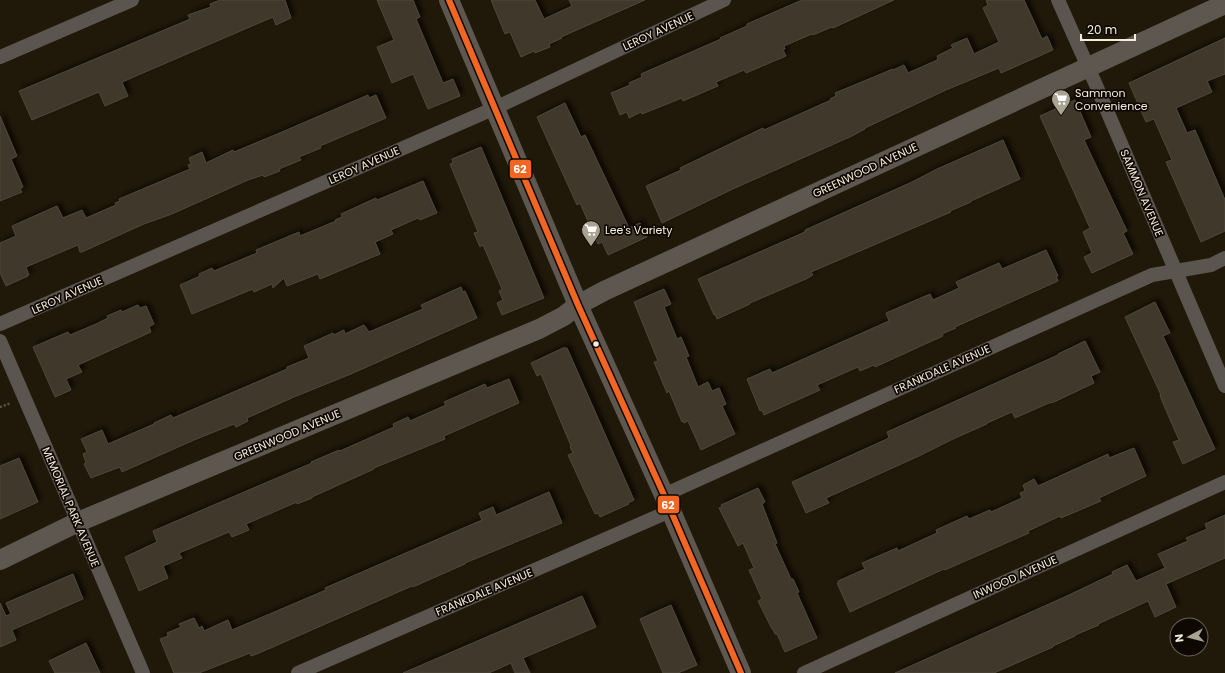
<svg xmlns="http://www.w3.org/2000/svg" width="1225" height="673" font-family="Poppins,sans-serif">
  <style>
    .building { fill: #40392c; stroke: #4e473a; filter: url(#shadow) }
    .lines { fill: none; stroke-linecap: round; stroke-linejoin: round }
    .path { stroke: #5c564f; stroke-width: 2.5; stroke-dasharray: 2 2; stroke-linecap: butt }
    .street { stroke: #5b5550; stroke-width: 14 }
    .secondary { stroke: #5d574f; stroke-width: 20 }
    .bus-1-casing { stroke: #0d0801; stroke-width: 9 }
    .bus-1 { stroke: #f26522; stroke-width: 6 }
    .bus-dot { fill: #f5eddc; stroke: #0d0801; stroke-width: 1.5 }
    .labels { text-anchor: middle; stroke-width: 3.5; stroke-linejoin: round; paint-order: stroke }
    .street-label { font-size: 11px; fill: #f5eddc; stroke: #0d0801 }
    .poi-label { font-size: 11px; fill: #f5eddc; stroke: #0d0801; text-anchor: start }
    .line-badge { stroke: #0d0801; stroke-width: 1.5 }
    .badge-label { font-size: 11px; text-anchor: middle; font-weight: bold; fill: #fff }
  </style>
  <defs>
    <filter id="shadow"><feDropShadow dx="3.5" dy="-3.5" stdDeviation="2" flood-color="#0009"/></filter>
  </defs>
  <rect width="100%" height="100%" fill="#201809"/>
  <!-- building -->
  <g class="building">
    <polygon points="220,0 285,0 291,18 276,25 273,17 122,82 128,96 105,106 99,92 32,120 19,91 188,20 190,19 188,15 211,7 210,4"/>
    <polygon points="377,0 413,0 420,17 416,19 443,83 453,79 460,96 428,109 413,74 392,83 377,47 394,40"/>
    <polygon points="491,0 535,0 544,19 572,6 569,0 645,0 561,37 562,38 549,44 550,47 535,53 534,51 521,57 510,32 505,34"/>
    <polygon points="802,0 894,0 833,28 832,27 813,35 812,34 784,46 785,49 783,50 786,56 746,73 744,70 716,82 718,86 683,101 682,98 642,114 641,112 629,118 627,112 620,115 611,93 630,85 629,83 642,77 641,74 721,39 720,38 747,26 747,24"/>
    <polygon points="986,0 1024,0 1042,39 1047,36 1053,50 1001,73 999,68 946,90 865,128 865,129 852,136 735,188 662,223 646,186 681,170 680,168 763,128 764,130 831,100 830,99 836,96 835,93 893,69 893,70 904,65 908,73 935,61 938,59 937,56 953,48 951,45 967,38 974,54 999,42 983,8 988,5"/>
    <polygon points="1225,38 1225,74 1207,81 1212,92 1176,108 1187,133 1195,130 1225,200 1225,231 1201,242 1166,162 1172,160 1154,119 1146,122 1129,83"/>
    <polygon points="368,95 369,98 376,95 386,118 320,146 321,148 299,157 301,160 279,169 280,171 264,177 263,175 248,180 172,214 144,224 82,252 80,252 78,245 26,267 29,275 27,275 28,276 6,286 0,273 0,243 16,236 12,226 57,206 63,218 82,210 86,218 116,205 115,203 120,201 119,199 190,169 188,165 191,164 189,158 202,152 206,163 233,150 234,152 282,132"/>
    <polygon points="1075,100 1091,137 1084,140 1127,231 1123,233 1133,254 1092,273 1084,257 1092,253 1083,232 1090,228 1040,116"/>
    <polygon points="565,103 581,137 585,135 629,228 640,223 647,237 608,255 602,242 598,244 580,203 577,205 537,117"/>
    <polygon points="0,116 17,156 11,159 23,187 20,189 22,192 0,201"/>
    <polygon points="1003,140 1020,179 971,201 971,202 950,211 951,212 811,272 813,275 806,279 750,303 750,304 717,319 715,314 714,315 698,279 805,232 805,230 912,182 937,169"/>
    <polygon points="481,147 544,298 502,315 497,303 503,300 499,291 502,289 483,245 480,247 474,233 478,232 450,164 453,163 452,159"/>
    <polygon points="423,181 437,213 420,220 418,218 391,230 393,234 375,242 380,254 320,279 318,274 287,286 284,278 273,288 272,284 254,292 253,289 192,314 180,285 200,276 199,274 212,268 214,271 257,253 256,250 299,232 300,236 336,221 335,220 342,217 341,214 376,198 377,200"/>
    <polygon points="1046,250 1058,276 1056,276 1058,281 955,327 956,328 942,334 943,336 875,367 874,365 860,371 858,367 817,385 820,390 764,415 762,410 760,411 747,379 770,369 772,373 889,321 886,313 930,294 933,300 959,288 956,282 999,263 1002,269"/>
    <polygon points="461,287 463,292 465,291 477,318 351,374 294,397 247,418 248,421 236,427 234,424 194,440 122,472 120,467 91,478 84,464 86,463 83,454 87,452 81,439 102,430 108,444 154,424 154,423 171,415 173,418 287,369 287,367 309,358 304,346 333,333 334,335 344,330 345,334 364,325 369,332 423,309 421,305"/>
    <polygon points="664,289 671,304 664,307 677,339 681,337 689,356 686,357 698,387 708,382 712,391 719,388 726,404 722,406 735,434 701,450 688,421 684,423 683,421 682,422 669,391 667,393 654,362 658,361 634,302"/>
    <polygon points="1155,302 1170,333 1163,336 1215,449 1183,464 1173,442 1179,440 1162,401 1160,395 1161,395 1125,317"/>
    <polygon points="138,305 140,308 146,306 154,324 149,327 151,332 78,365 82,372 66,379 71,390 55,397 33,347 68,332 70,335 96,324 108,318 107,316 121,310 122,312"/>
    <polygon points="1085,341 1100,372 1091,376 1094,383 1092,384 1054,402 1049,403 1015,418 1012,412 987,423 987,424 953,439 919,456 826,498 829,503 806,513 792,482 887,439 889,437 887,432 1058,355 1058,354"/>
    <polygon points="563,348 567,348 634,500 628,503 629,504 600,517 598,513 595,514 568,455 573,453 570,447 571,446 541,374 537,376 531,363"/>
    <polygon points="509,379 519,403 444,436 445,439 374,468 374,469 312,497 312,498 297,504 297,502 246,524 249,530 232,537 229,532 179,553 182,558 163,566 168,578 139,591 125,557 157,542 153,531 312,463 311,462 339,450 340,451 394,427 393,424 408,417 410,421 446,405 444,402 485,384 487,388"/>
    <polygon points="1134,448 1146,476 1099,498 1101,501 1061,518 1060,516 1028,531 1029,533 945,570 944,569 850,612 837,583 839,583 838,581 865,569 862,563 897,548 898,551 937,533 936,530 967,516 969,519 990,510 991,512 1022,498 1020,493 1025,491 1023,485 1034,479 1038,486 1108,454 1109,458"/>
    <polygon points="19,458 38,502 0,519 0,466"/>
    <polygon points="758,488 765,502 762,504 777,543 775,544 791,579 793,579 799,592 797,593 817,638 785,652 777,634 775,634 773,629 772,629 758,601 762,599 749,570 754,568 743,543 738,546 719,508 722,507 721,505"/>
    <polygon points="549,492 562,523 482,556 465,563 465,564 413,587 412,586 257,654 251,656 250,653 199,673 174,673 160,639 168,636 167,633 181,627 179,624 194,618 199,628 202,626 204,631 228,620 232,630 326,590 325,588 482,520 479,513 493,507 496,515"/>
    <polygon points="1225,515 1225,558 1166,584 1176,607 1155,617 1148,601 1098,624 1099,625 1075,635 1075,636 1053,646 1053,647 994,673 895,673 1069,595 1113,574 1112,572 1127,565 1136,581 1165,568 1158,554 1188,541 1186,538 1207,529 1205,524"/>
    <polygon points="73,574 83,599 12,630 16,640 0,647 0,603 6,616 11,614 6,603"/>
    <polygon points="582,596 596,627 523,658 530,673 515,673 511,663 489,673 403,673"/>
    <polygon points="671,605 697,665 678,673 663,673 640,619"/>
    <polygon points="86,643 100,673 55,673 49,661"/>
  </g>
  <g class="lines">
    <!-- path -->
    <polyline class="path" points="0,407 11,403"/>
    <!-- street -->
    <g class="street">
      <polyline points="1058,0 1096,85 1225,386"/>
      <polyline points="0,57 132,0"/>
      <polyline points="0,324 495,108 724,0"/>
      <polyline points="0,341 143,673"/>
      <polyline points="664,495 1152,275 1211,265 1225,258"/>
      <polyline points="298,673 670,511"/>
      <polyline points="804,673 1225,482"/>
    </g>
    <!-- secondary -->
    <g class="secondary">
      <polyline points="449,0 578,305 664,495 741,673"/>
      <polyline points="0,560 78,522 539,329 564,316 578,305 604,291 1225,4"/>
    </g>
    <defs>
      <polyline id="bus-1" points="449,0 578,305 664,495 741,673"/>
    </defs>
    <!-- bus-1 casing -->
    <use href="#bus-1" class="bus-1-casing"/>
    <!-- bus-1 -->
    <use href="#bus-1" class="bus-1"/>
  </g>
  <!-- icons -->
  <defs>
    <symbol id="supermarket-pin" viewBox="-11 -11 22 30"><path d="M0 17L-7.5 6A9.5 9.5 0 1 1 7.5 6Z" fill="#aaa292" stroke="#0d0801"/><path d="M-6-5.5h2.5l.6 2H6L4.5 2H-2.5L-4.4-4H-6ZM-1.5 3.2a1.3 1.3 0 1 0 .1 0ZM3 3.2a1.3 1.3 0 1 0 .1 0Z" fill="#fff"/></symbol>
  </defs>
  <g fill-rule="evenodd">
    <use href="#supermarket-pin" x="1050" y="88" width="22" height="30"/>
    <use href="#supermarket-pin" x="580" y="219" width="22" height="30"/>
  </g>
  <!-- markers -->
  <circle class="bus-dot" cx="596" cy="344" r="3.5"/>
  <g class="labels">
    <!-- street labels -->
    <g class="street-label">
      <text transform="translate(658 31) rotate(-25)" y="4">LEROY AVENUE</text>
      <text transform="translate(364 165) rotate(-24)" y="4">LEROY AVENUE</text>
      <text transform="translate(865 170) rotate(-25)" y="4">GREENWOOD AVENUE</text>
      <text transform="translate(1142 193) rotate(67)" y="4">SAMMON AVENUE</text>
      <text transform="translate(67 295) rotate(-24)" y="4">LEROY AVENUE</text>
      <text transform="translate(942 369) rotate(-24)" y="4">FRANKDALE AVENUE</text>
      <text transform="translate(287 435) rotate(-23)" y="4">GREENWOOD AVENUE</text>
      <text transform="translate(71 507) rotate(67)" y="4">MEMORIAL PARK AVENUE</text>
      <text transform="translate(1015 577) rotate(-24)" y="4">INWOOD AVENUE</text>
      <text transform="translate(484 592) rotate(-23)" y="4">FRANKDALE AVENUE</text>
    </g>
    <!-- poi labels -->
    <g class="poi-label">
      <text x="1075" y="97">Sammon<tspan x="1075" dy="13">Convenience</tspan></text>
      <text x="605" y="234">Lee's Variety</text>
    </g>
  </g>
  <g class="line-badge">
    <rect x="509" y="159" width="23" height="20" rx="4" fill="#f26522"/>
    <rect x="657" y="495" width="23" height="19" rx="4" fill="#f26522"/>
  </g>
  <g class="badge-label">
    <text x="520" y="173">62</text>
    <text x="668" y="509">62</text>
  </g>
  <!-- north arrow -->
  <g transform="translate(1189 637) rotate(263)"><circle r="19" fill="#0d0801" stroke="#6a6459"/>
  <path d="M0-3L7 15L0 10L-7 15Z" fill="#aaa292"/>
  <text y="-6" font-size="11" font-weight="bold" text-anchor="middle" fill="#f5eddc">N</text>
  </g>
  <!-- scale -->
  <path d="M1081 34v6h54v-6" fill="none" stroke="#f5eddc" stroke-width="2"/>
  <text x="1087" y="34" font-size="12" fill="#f5eddc" stroke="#0d0801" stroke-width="3" paint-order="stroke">20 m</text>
</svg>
